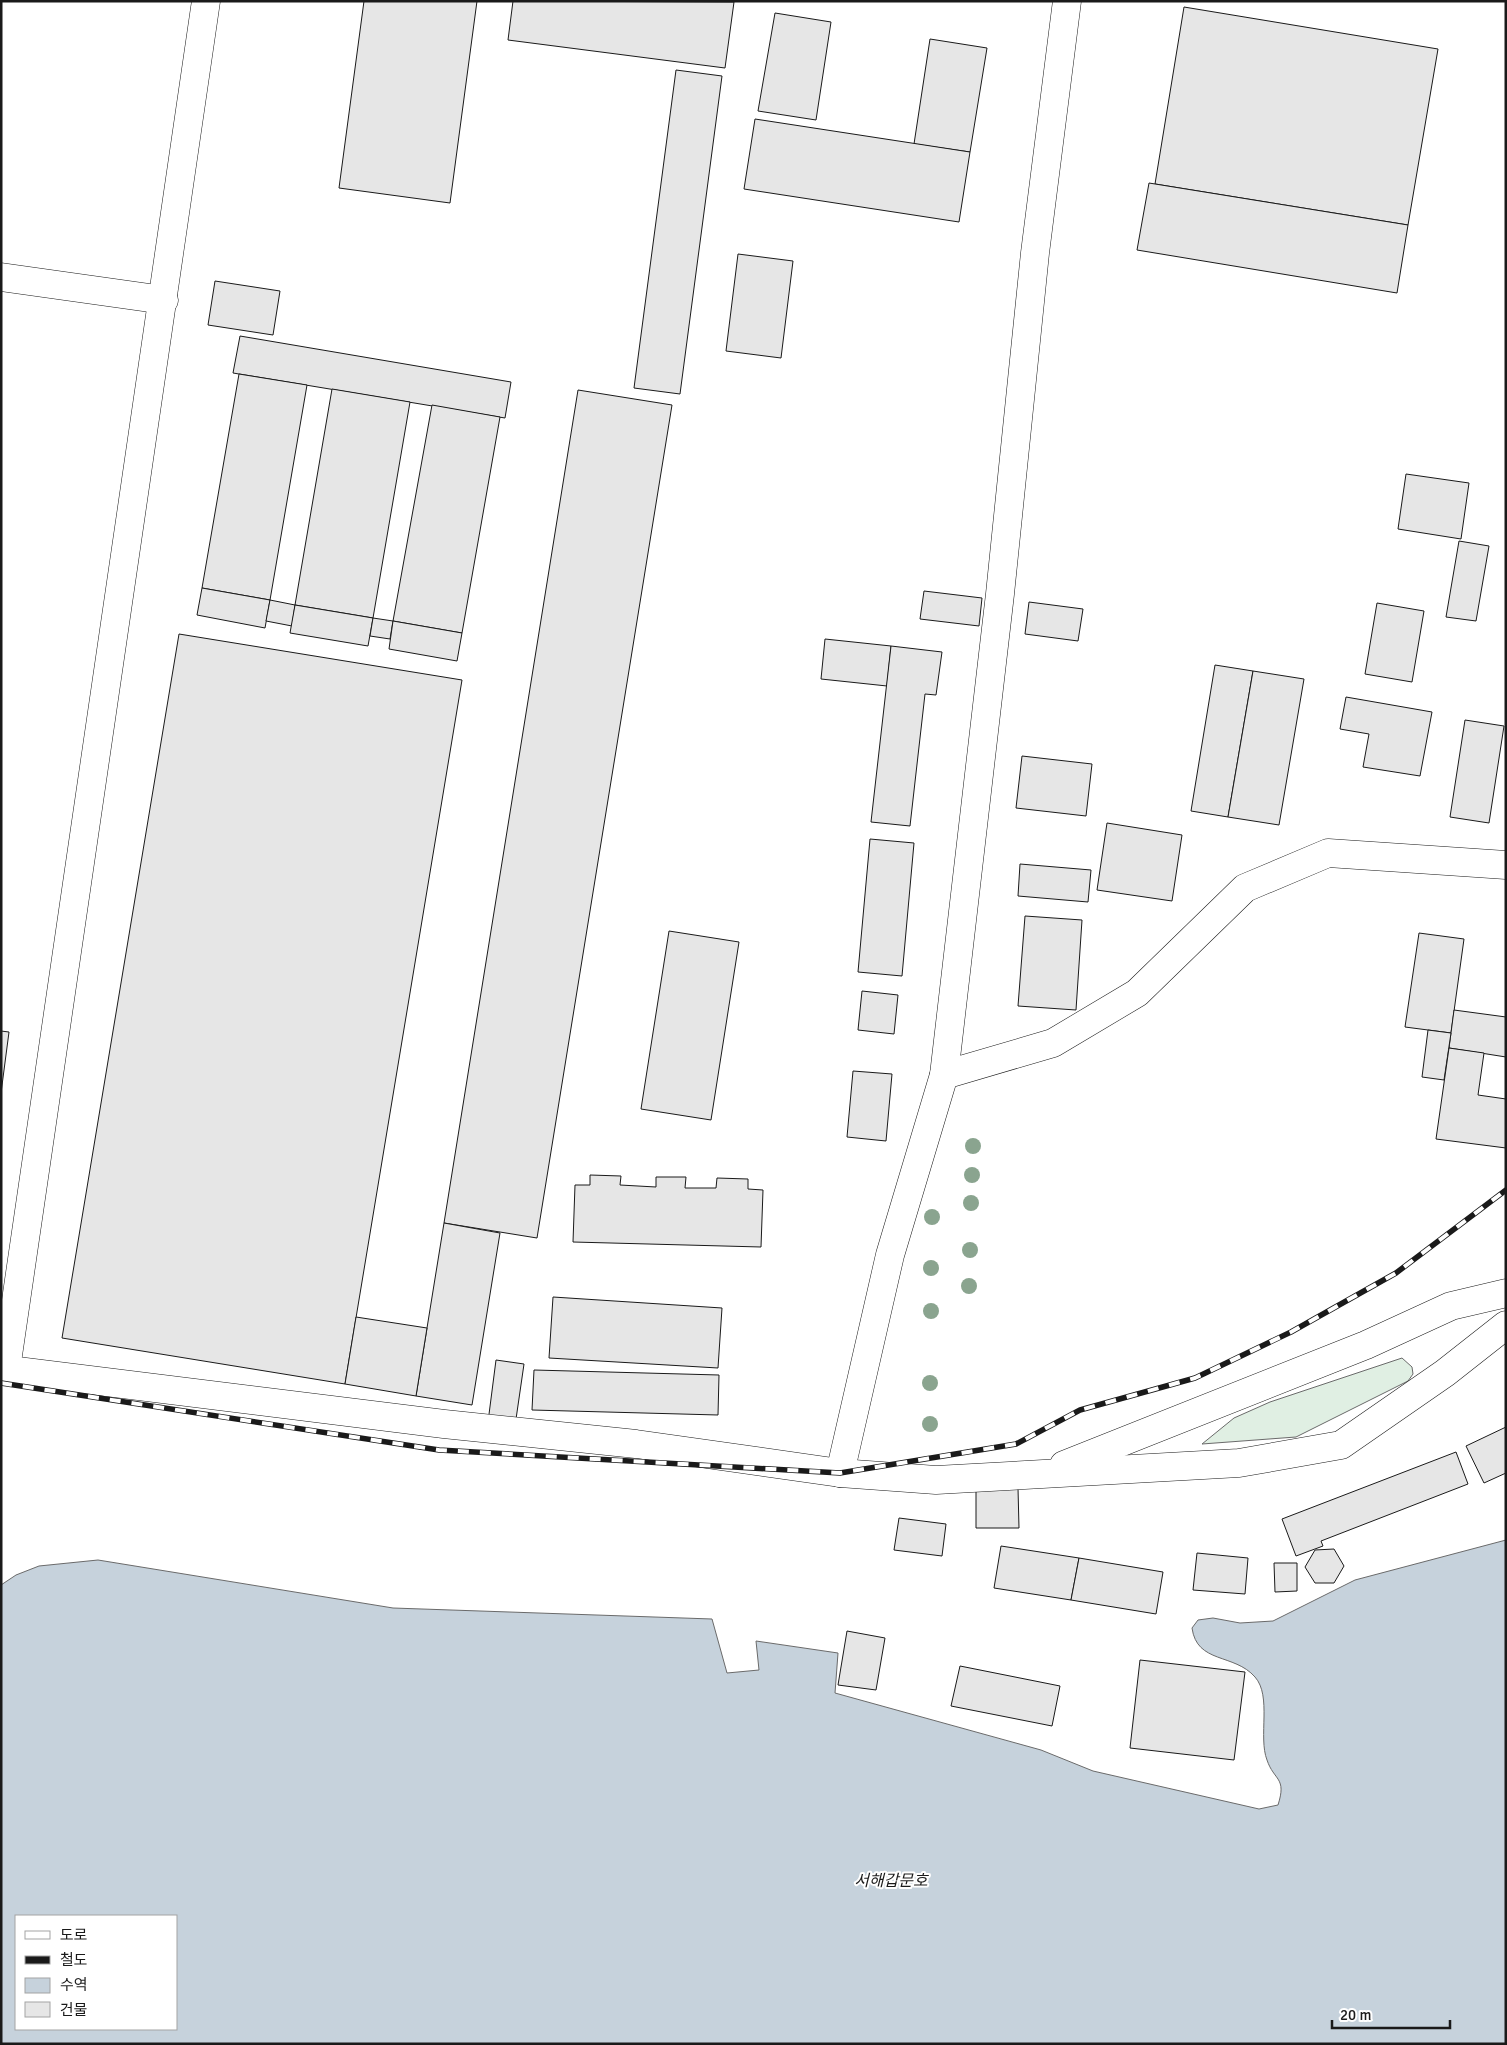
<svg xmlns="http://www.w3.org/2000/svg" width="1507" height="2045" font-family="Signika,'Noto Sans KR',sans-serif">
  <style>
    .grass { fill: #e0efe3; stroke: #6a6a6a }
    .water { fill: #c6d2dc; stroke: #6a6a6a; fill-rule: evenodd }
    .building { fill: #e6e6e6; stroke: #1a1a1a }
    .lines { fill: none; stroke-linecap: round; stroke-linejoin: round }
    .minor-casing { stroke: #1a1a1a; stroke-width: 29 }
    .minor { stroke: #fff; stroke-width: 28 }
    .rail-casing { stroke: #1a1a1a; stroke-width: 5.5 }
    .rail { stroke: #fff; stroke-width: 4; stroke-dasharray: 11; stroke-linecap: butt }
    .tree { fill: #8aa48f }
    .labels { text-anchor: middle; stroke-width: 4; stroke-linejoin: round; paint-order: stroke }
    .water-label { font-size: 16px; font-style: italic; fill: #1a1a1a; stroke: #fff }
  </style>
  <rect width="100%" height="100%" fill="#fff"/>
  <!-- grass -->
  <polygon class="grass" points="1402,1358 1412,1367 1413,1374 1408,1381 1296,1437 1202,1444 1234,1418 1270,1402"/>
  <!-- water -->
  <path class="water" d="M 1506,1540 L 1506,2044 L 1,2044 L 1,1585 L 16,1575 L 39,1566 L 98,1560 L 393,1608 L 712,1619 L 727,1673 L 759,1670 L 756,1641 L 838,1653 L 835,1693 L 1041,1750 L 1093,1771 L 1259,1809 L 1278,1805 C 1287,1777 1274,1781 1267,1760 C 1258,1737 1272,1696 1255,1677 C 1234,1653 1197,1664 1192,1628 L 1198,1620 L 1213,1618 L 1240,1623 L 1273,1621 L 1355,1580 ZM 16,1916 L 176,1916 L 176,2029 L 16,2029 Z"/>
  <!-- building -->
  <g class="building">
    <polygon points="364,1 477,1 450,203 339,188"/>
    <polygon points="513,1 734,2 725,68 508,40"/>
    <polygon points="1184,7 1438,49 1408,225 1155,184"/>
    <polygon points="775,13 831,22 816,120 758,111"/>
    <polygon points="930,39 987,48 970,152 914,144"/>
    <polygon points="676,70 722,76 680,394 634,388"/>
    <polygon points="755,119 970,152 959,222 744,189"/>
    <polygon points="1149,183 1408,225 1397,293 1137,250"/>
    <polygon points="738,254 793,261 781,358 726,351"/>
    <polygon points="215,281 280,291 273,335 208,325"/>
    <polygon points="240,336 511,382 505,418 233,373"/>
    <polygon points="239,374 307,385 270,600 202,588"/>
    <polygon points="332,389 410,402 373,618 295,605"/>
    <polygon points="578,390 672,405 537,1238 444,1223"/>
    <polygon points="432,405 500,417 462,633 393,621"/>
    <polygon points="1406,474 1469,483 1461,539 1398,529"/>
    <polygon points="1459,541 1489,546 1476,621 1446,617"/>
    <polygon points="202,588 270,600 265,628 197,615"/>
    <polygon points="924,591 982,598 979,626 920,619"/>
    <polygon points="270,600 295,605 292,626 266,621"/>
    <polygon points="1029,602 1083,609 1078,641 1025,634"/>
    <polygon points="1377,603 1424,611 1412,682 1365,674"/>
    <polygon points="295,605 373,618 368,646 290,633"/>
    <polygon points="373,618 393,621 390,639 370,636"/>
    <polygon points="393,621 462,633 457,661 389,649"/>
    <polygon points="179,634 462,680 345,1384 62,1338"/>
    <polygon points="825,639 891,646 887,686 821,679"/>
    <polygon points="891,646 942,652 936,695 925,694 910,826 871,822"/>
    <polygon points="1215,665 1253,671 1228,817 1191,811"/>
    <polygon points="1253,671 1304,679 1279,825 1228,817"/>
    <polygon points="1346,697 1432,712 1420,776 1363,767 1369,734 1340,729"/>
    <polygon points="1465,720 1504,726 1489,823 1450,817"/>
    <polygon points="1022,756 1092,764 1086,816 1016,808"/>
    <polygon points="1107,823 1182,835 1172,901 1097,890"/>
    <polygon points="870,839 914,843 902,976 858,972"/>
    <polygon points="1020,864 1091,870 1088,902 1018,896"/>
    <polygon points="1025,916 1082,920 1076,1010 1018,1006"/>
    <polygon points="669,931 739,942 711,1120 641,1109"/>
    <polygon points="1419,933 1464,939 1451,1033 1405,1027"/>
    <polygon points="862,991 898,995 894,1034 858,1030"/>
    <polygon points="1454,1010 1506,1017 1506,1057 1449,1048"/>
    <polygon points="1428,1030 1451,1033 1444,1080 1422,1077"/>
    <polygon points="1,1031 9,1032 1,1093"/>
    <polygon points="1449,1048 1484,1053 1478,1095 1506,1099 1506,1148 1436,1139"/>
    <polygon points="853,1071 892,1074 886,1141 847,1137"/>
    <polygon points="590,1175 621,1176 620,1185 656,1187 656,1177 686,1177 685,1188 716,1188 717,1178 748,1179 748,1189 763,1190 761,1247 573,1242 575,1185 590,1185"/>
    <polygon points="444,1223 500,1233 472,1405 416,1396"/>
    <polygon points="553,1297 722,1308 718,1368 549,1358"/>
    <polygon points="356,1317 427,1328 416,1396 345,1384"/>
    <polygon points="496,1360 524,1364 515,1426 488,1422"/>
    <polygon points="534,1370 719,1375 718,1415 532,1410"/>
    <polygon points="1506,1427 1506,1473 1484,1483 1466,1446"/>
    <polygon points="1456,1452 1468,1484 1321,1541 1323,1546 1296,1556 1282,1519"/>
    <polygon points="976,1488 1018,1488 1019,1528 976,1528"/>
    <polygon points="899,1518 946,1524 942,1556 894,1550"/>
    <polygon points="1001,1546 1079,1558 1071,1600 994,1588"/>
    <polygon points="1334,1549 1344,1566 1334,1583 1315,1583 1305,1567 1315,1550"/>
    <polygon points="1197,1553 1248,1558 1245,1594 1193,1590"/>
    <polygon points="1079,1558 1163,1572 1156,1614 1071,1600"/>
    <polygon points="1274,1563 1297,1563 1297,1591 1275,1592"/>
    <polygon points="847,1631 885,1638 876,1690 838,1685"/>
    <polygon points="1140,1660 1245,1672 1234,1760 1130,1748"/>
    <polygon points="960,1666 1060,1686 1052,1726 951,1706"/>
  </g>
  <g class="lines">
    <defs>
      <g id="minor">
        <polyline points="1,277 164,300"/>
        <polyline points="944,1075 1000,594 1035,253 1067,1"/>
        <polyline points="1,1369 444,1424 636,1444 840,1473 936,1480 1239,1463 1341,1445 1445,1373 1506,1325"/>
        <polyline points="6,1369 206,1"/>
        <polyline points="1064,1465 1366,1345 1451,1306 1506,1293"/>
        <polyline points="840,1473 890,1255 944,1075 1053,1043 1137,993 1245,888 1328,853 1506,865"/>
      </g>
    </defs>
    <!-- minor casing -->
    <use href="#minor" class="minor-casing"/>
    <!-- minor -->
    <use href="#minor" class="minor"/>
    <defs>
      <polyline id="rail" points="1,1383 439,1450 840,1473 1016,1444 1080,1410 1195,1378 1291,1332 1396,1273 1506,1190"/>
    </defs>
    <!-- rail casing -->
    <use href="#rail" class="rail-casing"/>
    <!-- rail -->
    <use href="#rail" class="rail"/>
  </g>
  <!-- trees -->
  <g class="tree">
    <circle cx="973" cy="1146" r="8"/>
    <circle cx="972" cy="1175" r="8"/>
    <circle cx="971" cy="1203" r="8"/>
    <circle cx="932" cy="1217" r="8"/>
    <circle cx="970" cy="1250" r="8"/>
    <circle cx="931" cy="1268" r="8"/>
    <circle cx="969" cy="1286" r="8"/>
    <circle cx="931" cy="1311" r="8"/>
    <circle cx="930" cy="1383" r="8"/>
    <circle cx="930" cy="1424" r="8"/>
  </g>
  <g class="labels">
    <!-- water labels -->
    <g class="water-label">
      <text x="891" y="1886">서해갑문호</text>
    </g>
  </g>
  <!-- border -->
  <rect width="1507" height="2045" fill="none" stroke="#1a1a1a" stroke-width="5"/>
  <!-- legend -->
  <rect x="15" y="1915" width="162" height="115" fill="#ffffff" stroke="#a3a3a3"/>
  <rect x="25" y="1931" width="25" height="8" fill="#ffffff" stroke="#a3a3a3"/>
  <text x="60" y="1940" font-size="15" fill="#1a1a1a">도로</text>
  <rect x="25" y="1956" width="25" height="8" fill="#1a1a1a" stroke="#a3a3a3"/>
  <text x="60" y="1965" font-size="15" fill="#1a1a1a">철도</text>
  <rect x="25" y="1978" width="25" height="15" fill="#c6d2dc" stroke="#a3a3a3"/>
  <text x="60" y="1990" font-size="15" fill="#1a1a1a">수역</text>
  <rect x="25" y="2002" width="25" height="15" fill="#e6e6e6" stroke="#a3a3a3"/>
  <text x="60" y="2015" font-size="15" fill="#1a1a1a">건물</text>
  <!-- scale -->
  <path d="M1332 2020v8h118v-8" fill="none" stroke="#1a1a1a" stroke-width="2.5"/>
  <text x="1340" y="2020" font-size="15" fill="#1a1a1a" stroke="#ffffff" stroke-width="4" paint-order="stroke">20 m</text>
</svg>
